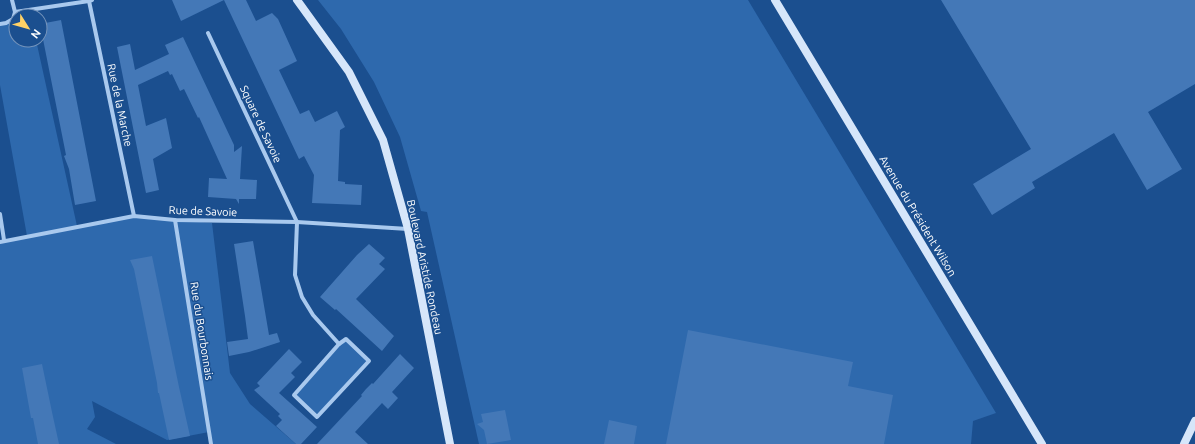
<svg xmlns="http://www.w3.org/2000/svg" width="1195" height="444" font-family="Ubuntu,sans-serif">
  <style>
    .green { fill: #2e69ad }
    .building { fill: #4478b7 }
    .lines { fill: none; stroke-linecap: round; stroke-linejoin: round }
    .street { stroke: #a9c9ee; stroke-width: 4 }
    .secondary { stroke: #d6e6fa; stroke-width: 8 }
    .labels { text-anchor: middle; stroke-width: 3; stroke-linejoin: round; paint-order: stroke }
    .street-label { font-size: 11px; fill: #fff; stroke: #1b4f8f }
  </style>
  <rect width="100%" height="100%" fill="#1b4f8f"/>
  <!-- green -->
  <g class="green">
    <polygon points="318,0 748,0 996,413 973,421 971,444 479,444 427,212 421,211 400,137 374,82 341,29"/>
    <polygon points="29,10 30,16 16,16 16,40 36,40 77,226 134,216 212,223 230,373 250,404 296,444 211,444 209,432 167,440 92,401 95,417 87,429 116,444 0,444 0,242 27,236 0,85 0,24 13,19 15,12"/>
    <polygon points="346,339 369,361 317,417 294,395"/>
  </g>
  <!-- building -->
  <g class="building">
    <polygon points="172,0 246,0 256,21 272,13 278,19 297,61 279,70 300,114 309,110 315,122 337,111 345,127 340,130 338,181 345,182 345,184 362,185 361,205 312,203 314,175 304,156 299,159 224,0 181,21"/>
    <polygon points="941,0 1195,0 1195,84 1148,112 1182,169 1147,190 1114,133 1032,182 1035,188 992,215 973,184 1031,149"/>
    <polygon points="61,20 96,201 75,205 69,169 64,156 66,155 40,24"/>
    <polygon points="183,37 234,145 234,152 242,146 240,179 257,180 256,199 239,199 239,204 236,199 208,197 209,178 227,179 199,117 198,118 184,89 180,91 172,74 170,75 168,71 138,85 146,126 166,118 172,148 153,159 159,190 146,193 117,47 130,44 135,70 169,54 165,45"/>
    <polygon points="253,241 269,335 277,333 280,342 249,352 229,356 227,342 248,339 245,316 234,244"/>
    <polygon points="369,244 385,258 379,264 385,269 356,299 394,336 382,351 336,309 335,310 320,297 357,255"/>
    <polygon points="152,256 179,387 190,436 169,440 159,393 158,393 157,383 134,269 130,260"/>
    <polygon points="688,330 853,362 848,386 893,395 884,444 666,444"/>
    <polygon points="289,349 302,362 291,373 295,377 279,393 317,427 301,444 296,444 276,426 282,420 278,416 280,414 254,390 260,386 257,383"/>
    <polygon points="400,354 414,368 392,392 398,398 388,409 382,403 355,432 368,444 317,444 362,396 361,395 366,389 372,383 373,384"/>
    <polygon points="42,364 52,412 59,444 38,444 33,418 31,418 22,368"/>
    <polygon points="505,410 511,440 487,444 484,430 477,424 483,422 481,414"/>
    <polygon points="609,420 637,426 634,444 604,444"/>
  </g>
  <g class="lines">
    <!-- street -->
    <g class="street">
      <polyline points="92,0 89,1 134,216"/>
      <polyline points="15,12 89,1"/>
      <polyline points="0,24 6,23 13,19 15,12 12,0"/>
      <polyline points="208,33 297,222 295,275 302,297 313,315 339,344"/>
      <polyline points="0,214 4,240"/>
      <polyline points="175,220 211,444"/>
      <polyline points="0,242 134,216 175,220 297,222 408,229"/>
      <polygon points="346,339 369,361 317,417 294,395 339,344"/>
    </g>
    <!-- secondary -->
    <g class="secondary">
      <polyline points="297,0 349,72 383,140 408,229 450,444"/>
      <polyline points="775,0 1042,444"/>
      <polyline points="1184,444 1195,421"/>
    </g>
  </g>
  <g class="labels">
    <!-- street labels -->
    <g class="street-label">
      <text transform="translate(120 105) rotate(78)" y="4">Rue de la Marche</text>
      <text transform="translate(261 124) rotate(65)" y="4">Square de Savoie</text>
      <text transform="translate(203 211) rotate(2)" y="4">Rue de Savoie</text>
      <text transform="translate(918 216) rotate(59)" y="4">Avenue du Président Wilson</text>
      <text transform="translate(425 267) rotate(78)" y="4">Boulevard Aristide Rondeau</text>
      <text transform="translate(202 331) rotate(81)" y="4">Rue du Bourbonnais</text>
    </g>
  </g>
  <!-- north arrow -->
  <g transform="translate(28 28) rotate(127)"><circle r="19" fill="#1b4f8f" stroke="#7695bc"/>
  <path d="M0-3L7 15L0 10L-7 15Z" fill="#ffd166"/>
  <text y="-6" font-size="11" font-weight="bold" text-anchor="middle" fill="#ffffff">N</text>
  </g>
</svg>
